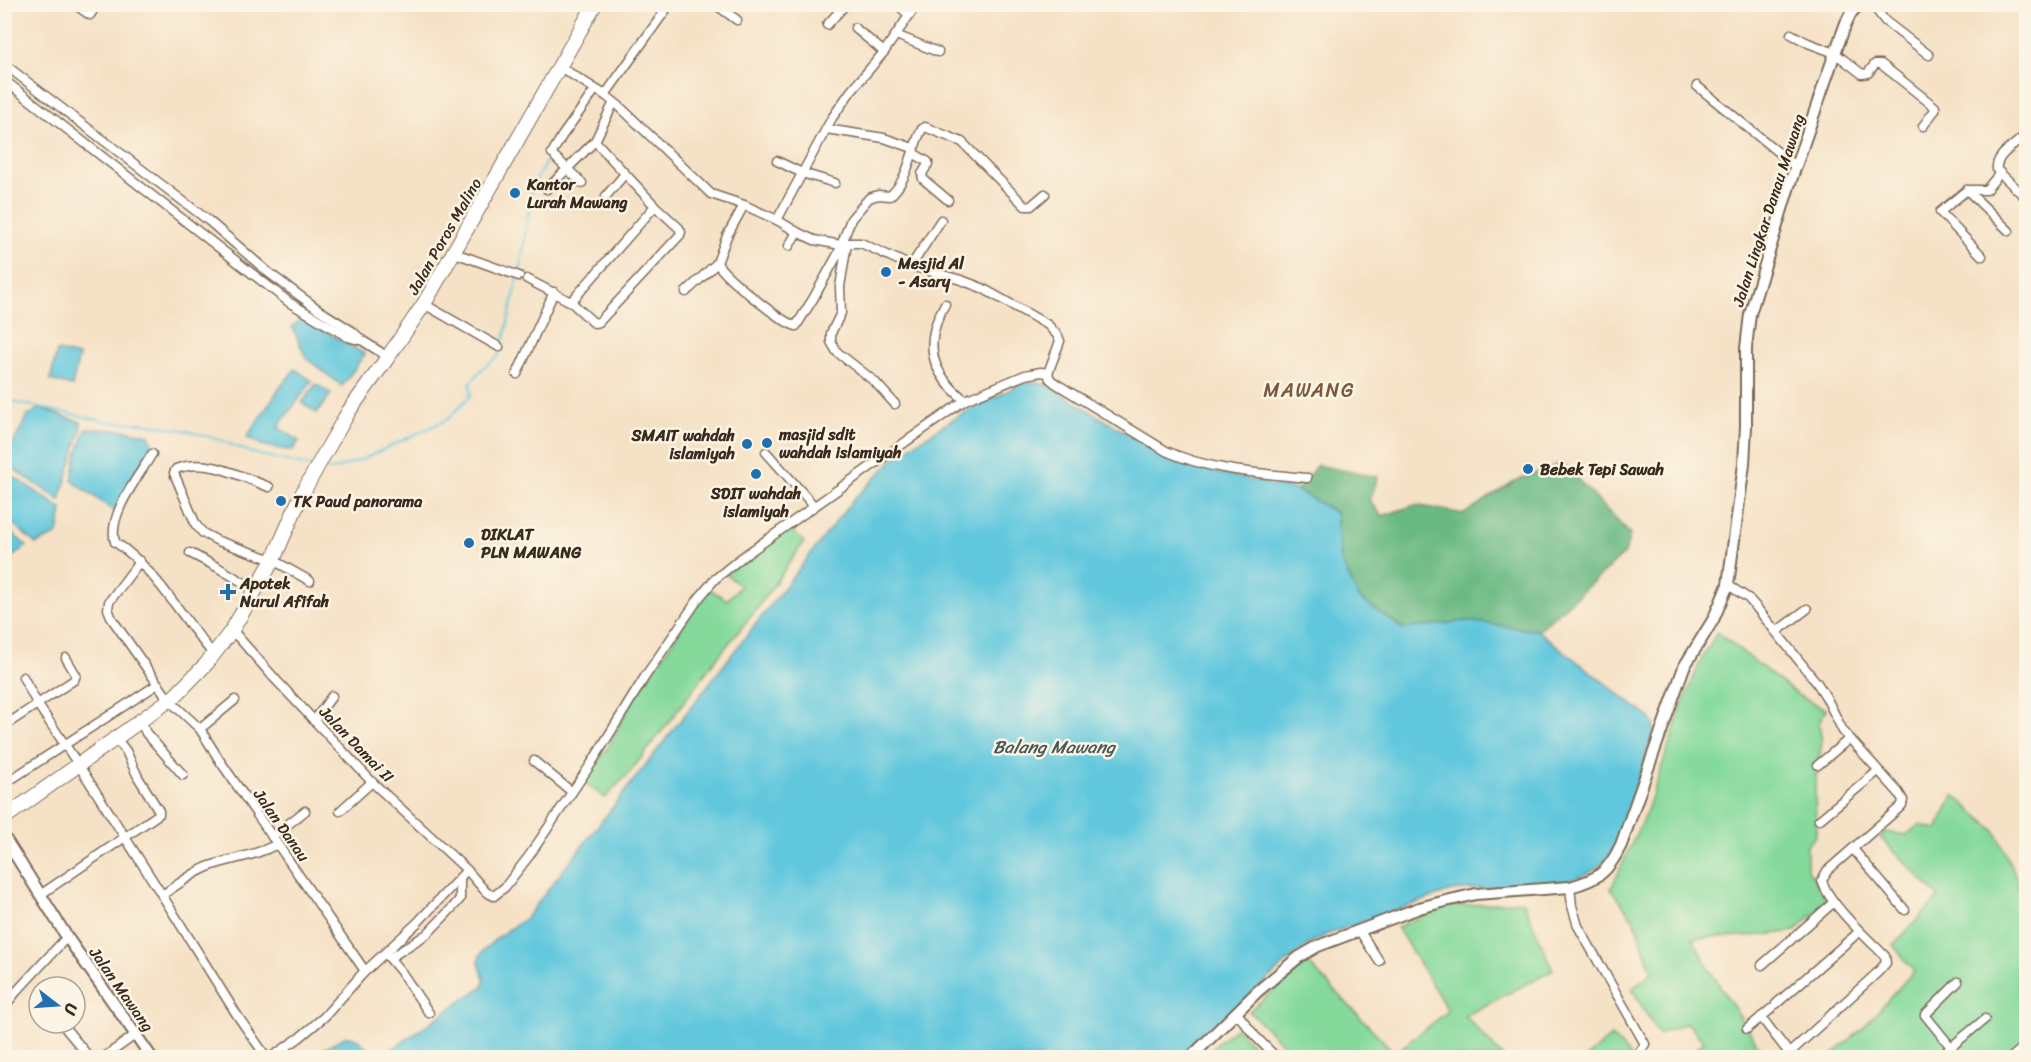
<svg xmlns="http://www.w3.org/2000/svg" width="2031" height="1062" font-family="Sriracha,sans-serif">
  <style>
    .green { fill: #84d99b; stroke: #60825c; stroke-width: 1.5 }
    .forest { fill: #6bb983; stroke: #537250; stroke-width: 1.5 }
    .water { fill: #60c7dd; stroke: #4e787e; stroke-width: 1.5 }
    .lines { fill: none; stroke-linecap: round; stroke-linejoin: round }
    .stream { stroke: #60c7dd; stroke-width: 2 }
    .minor-casing { stroke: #7c6a58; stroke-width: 11 }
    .tertiary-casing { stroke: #7c6a58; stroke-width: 14 }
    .primary-casing { stroke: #7c6a58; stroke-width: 16 }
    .minor { stroke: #fff; stroke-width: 8 }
    .tertiary { stroke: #fff; stroke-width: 10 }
    .primary { stroke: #fff; stroke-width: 14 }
    .poi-dot { fill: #1f6fb2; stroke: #fcf5e5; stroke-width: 2 }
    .labels { text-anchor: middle; stroke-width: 5; stroke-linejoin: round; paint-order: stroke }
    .poi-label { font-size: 16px; font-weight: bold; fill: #3b2a1e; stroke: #fcf5e5; text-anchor: start }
    .street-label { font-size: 16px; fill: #3b2a1e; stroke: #fcf5e5 }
    .water-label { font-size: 18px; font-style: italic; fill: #465957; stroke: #fcf5e5 }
    .quarter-label { font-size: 20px; letter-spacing: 1.5px; fill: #7b593c; stroke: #fcf5e5 }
  </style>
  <rect width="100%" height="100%" fill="#fcf5e5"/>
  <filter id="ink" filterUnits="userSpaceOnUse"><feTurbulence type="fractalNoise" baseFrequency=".0167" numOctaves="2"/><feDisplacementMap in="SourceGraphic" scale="12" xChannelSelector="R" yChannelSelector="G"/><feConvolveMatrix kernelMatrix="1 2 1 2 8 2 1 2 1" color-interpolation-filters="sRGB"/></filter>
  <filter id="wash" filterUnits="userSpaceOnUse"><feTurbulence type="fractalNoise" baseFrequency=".008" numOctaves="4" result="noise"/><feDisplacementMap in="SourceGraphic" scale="24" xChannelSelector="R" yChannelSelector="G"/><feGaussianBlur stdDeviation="1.35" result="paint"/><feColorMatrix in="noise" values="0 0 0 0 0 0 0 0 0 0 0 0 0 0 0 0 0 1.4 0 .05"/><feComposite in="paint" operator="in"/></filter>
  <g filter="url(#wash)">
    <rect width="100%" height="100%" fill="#f5e1c5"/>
    <!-- green -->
    <g class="green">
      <polygon points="789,528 804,542 756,610 712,664 669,722 630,772 605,798 584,782 606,751 632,702 708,588 727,600 740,586 726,574 758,547"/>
      <polygon points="1717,632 1799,696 1826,709 1819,723 1822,742 1815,784 1816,836 1807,845 1807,868 1828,901 1795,931 1766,935 1693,938 1709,969 1766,1057 1686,1057 1704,1042 1687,1023 1658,1034 1632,989 1652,972 1634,920 1611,889 1648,808 1682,706 1700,662"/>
      <polygon points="1954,795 1996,832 2026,900 2026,1057 1829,1058 1863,1028 1914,971 1893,945 1939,897 1880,837 1886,832 1906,835 1919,825 1937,829"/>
      <polygon points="1523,901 1553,970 1465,1016 1503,1057 1296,1057 1249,1011 1307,962 1395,1053 1448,1011 1397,927 1444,907"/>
      <polygon points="1236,1027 1263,1057 1202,1057"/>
      <polygon points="1611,1036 1632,1057 1586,1058"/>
    </g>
    <!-- forest -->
    <polygon class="forest" points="1562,463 1630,534 1625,553 1538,631 1467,621 1404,629 1359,598 1341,560 1336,513 1297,490 1317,465 1378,477 1370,501 1382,516 1415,505 1464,514 1513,482"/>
    <!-- water -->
    <g class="water">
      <polygon points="303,319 365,354 342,386 306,358 292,326"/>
      <polygon points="57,351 79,356 72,386 50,380"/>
      <polygon points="295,369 312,381 278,427 299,441 292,451 261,445 247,437 279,389"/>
      <path d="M 1037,382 L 1050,387 L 1161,454 L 1183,465 L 1297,490 L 1336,513 L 1341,560 L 1359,598 L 1403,629 L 1467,621 L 1538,631 L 1651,719 L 1654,725 L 1654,733 L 1615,847 C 1603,867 1589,875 1567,881 L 1451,891 L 1328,934 L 1312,942 L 1297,953 L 1182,1057 L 307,1058 L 345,1037 C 362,1034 368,1057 385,1054 L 483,986 C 487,976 478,969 479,959 C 481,946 515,926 526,918 L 852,501 L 899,454 L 958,416 L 1023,383 Z"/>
      <polygon points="316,384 331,394 317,413 302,403"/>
      <polygon points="39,408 81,422 81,430 60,500 5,463 5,459 27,417"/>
      <polygon points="86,429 125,430 149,435 154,448 116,512 72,481 76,458"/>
      <polygon points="7,472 62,509 58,534 36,544 5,517 4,474"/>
      <polygon points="4,527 27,546 5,562 4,562"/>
    </g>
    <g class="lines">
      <!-- stream -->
      <g class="stream">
        <polyline points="599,88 608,81 662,4"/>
        <polyline points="520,273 532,187 550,155"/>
        <polyline points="4,400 114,423 144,423 188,431 220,440 252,453 312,467"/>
        <polyline points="321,468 332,470 361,460 448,419 471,395 470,383 482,369 498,356 505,335 518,278"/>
      </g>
    </g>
  </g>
  <g filter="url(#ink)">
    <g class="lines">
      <defs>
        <g id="minor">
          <polyline points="74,4 90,15 97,4"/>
          <polyline points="715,4 737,20"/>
          <polyline points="897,4 909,15"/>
          <polyline points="1872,4 1885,21 1929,55"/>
          <polyline points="827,25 846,4"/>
          <polyline points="855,28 884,52"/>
          <polyline points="1791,34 1808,43 1835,53 1862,74 1868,73 1875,64 1881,64 1935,107 1935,110 1923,126"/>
          <polyline points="896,35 938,52"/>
          <polyline points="4,64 209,221 269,273 319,310 352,331 363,341 388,357"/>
          <polyline points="560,67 605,95 619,106 711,194 744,205 777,220 797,232 814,240 841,245 847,243 861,243 911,266 961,280 982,288 1048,325 1058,336 1060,341 1048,373"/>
          <polyline points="4,80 290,303 348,337 359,340"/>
          <polyline points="1697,86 1796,167"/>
          <polyline points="605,95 670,4"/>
          <polyline points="826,129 884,138 913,148"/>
          <polyline points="2026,134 2021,139 2026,145"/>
          <path d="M 2021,139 C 2011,148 1995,156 1997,170 L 2026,198"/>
          <polyline points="552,153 562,136 595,90"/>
          <polyline points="913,153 928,162 928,164 922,174 923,179 948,200"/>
          <polyline points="556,158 582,183"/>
          <polyline points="777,161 802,173 835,183"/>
          <polyline points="547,189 595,141"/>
          <polyline points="1967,190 2009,231"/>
          <polyline points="606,196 624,175"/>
          <path d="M 744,205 L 727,236 L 717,263 C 725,277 781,322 796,326 L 813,299 L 838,254 L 851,219 L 869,198 L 878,195 L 890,196 C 910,178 910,151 922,129 L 925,127 L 962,142 L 1025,206 L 1031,206 L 1045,194"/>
          <polyline points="777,220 832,118 851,91 884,52 917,4"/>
          <polyline points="847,243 840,287 841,313 831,333 831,342 837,352 874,381 895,404"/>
          <polyline points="789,246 797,232"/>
          <polyline points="452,252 519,276"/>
          <polyline points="1982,256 1940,212 1967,190 1986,190 2000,173"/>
          <polyline points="911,266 941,220"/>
          <polyline points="527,279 571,302 594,323 599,322 680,235 681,232 679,228 655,206"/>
          <polyline points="686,292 717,263"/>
          <polyline points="571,302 655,206 595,141 614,102"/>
          <polyline points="424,304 499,347"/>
          <path d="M 945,304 C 923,343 930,373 965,400"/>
          <polyline points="517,374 554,292"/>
          <polyline points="766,452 814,506"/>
          <path d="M 152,454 C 139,476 107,515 115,542 C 157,570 181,617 214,655"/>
          <path d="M 269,487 C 239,476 207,457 176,469 L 174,473 L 196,525 L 203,533 L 218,541 L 273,560 L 310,581"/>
          <polyline points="190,553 217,567 256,590"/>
          <polyline points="140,561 109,602 108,609 112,619 169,700 200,729 220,761 365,971 324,1017 299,1038 270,1058"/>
          <path d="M 1728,585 L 1748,598 L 1756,607 L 1817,683 L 1826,697 L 1843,731 L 1898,792 L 1903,800 L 1902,805 L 1898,809 L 1827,871 L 1822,880 C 1827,902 1868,939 1885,956 L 1886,963 L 1877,973 L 1784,1058"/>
          <polyline points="232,630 276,680 372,782 467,870"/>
          <polyline points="1776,632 1807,609"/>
          <polyline points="23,677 38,705 78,764 162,895 237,1015 267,1058"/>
          <polyline points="140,720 146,733 183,775"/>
          <polyline points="314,721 332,696"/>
          <polyline points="4,726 74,680 76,675 66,658"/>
          <polyline points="200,729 235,700"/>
          <polyline points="534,761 572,792"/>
          <polyline points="1818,765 1849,739"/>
          <polyline points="4,784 158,684"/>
          <polyline points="340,811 372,782"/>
          <polyline points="1819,820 1878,771"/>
          <polyline points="272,837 305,811"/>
          <polyline points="1853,849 1905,910"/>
          <polyline points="1570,887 1572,906 1578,926 1645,1044 1636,1058"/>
          <polyline points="40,895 159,814 159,811 138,777 126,751 115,737"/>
          <path d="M 162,895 C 178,885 193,872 210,866 C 233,858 256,856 277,844"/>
          <polyline points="1359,930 1379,961"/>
          <polyline points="386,954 402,973 429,1013"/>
          <polyline points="390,958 427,934 454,906 460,899 460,878"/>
          <polyline points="1762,965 1834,902"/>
          <path d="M 360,976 L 417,923 L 467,870 L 486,892 L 494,896 L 505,887 L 529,856 L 591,764 L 646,675 L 699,598 L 715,579 L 741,558 L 965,400 L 1025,375 L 1041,372 L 1048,373 L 1050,379 L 1055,383 L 1166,451 C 1210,471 1260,473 1307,478"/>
          <polyline points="1776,1004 1860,931"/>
          <polyline points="4,1007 16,992 67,937"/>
          <polyline points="1237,1013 1255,1036 1277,1058"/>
          <polyline points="1761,1017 1789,1053"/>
          <polyline points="61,1023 90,1058"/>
          <polyline points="1747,1029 1771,1009"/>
          <polyline points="1951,1047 1985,1019"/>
          <polyline points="103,1058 135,1035"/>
          <polyline points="1940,1058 1951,1047 1925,1015 1958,982"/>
          <polyline points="2011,1058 2020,1050"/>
        </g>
        <g id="tertiary">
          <polyline points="4,837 67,937 152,1058"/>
          <path d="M 1190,1058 L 1258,991 L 1299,957 L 1318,946 L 1419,908 L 1446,901 L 1476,894 L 1570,887 C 1599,879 1608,872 1621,845 L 1684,667 L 1713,620 L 1728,585 L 1744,464 L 1746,426 L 1746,348 L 1750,314 L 1790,183 L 1835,53 L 1846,23 L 1851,13 L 1859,4"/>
        </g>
        <polyline id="primary" points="4,818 175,696 207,663 232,630 273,560 301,496 322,458 349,411 388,357 424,304 595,4"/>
      </defs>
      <!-- minor casing -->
      <use href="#minor" class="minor-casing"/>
      <!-- tertiary casing -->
      <use href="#tertiary" class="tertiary-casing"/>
      <!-- primary casing -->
      <use href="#primary" class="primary-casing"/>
      <!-- minor -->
      <use href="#minor" class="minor"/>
      <!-- tertiary -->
      <use href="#tertiary" class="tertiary"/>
      <!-- primary -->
      <use href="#primary" class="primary"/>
    </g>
  </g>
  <!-- markers -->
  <g class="poi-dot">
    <circle cx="515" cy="193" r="6"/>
    <circle cx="886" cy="272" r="6"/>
    <circle cx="767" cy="443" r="6"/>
    <circle cx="747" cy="444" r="6"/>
    <circle cx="1528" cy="469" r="6"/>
    <circle cx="756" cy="474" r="6"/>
    <circle cx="281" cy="501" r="6"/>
    <circle cx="469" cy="543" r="6"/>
    <path d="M225 583h6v6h6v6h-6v6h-6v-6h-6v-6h6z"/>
  </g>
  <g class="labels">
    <!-- poi labels -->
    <g class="poi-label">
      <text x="527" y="190">Kantor<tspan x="527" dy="18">Lurah Mawang</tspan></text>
      <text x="898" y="269">Mesjid Al<tspan x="898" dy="18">- Asary</tspan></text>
      <text x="779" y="440">masjid sdit<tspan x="779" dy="18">wahdah islamiyah</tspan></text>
      <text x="735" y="441" text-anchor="end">SMAIT wahdah<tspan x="735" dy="18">islamiyah</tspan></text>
      <text x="1540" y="475">Bebek Tepi Sawah</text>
      <text x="756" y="499" text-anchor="middle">SDIT wahdah<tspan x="756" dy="18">islamiyah</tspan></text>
      <text x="293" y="507">TK Paud panorama</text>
      <text x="481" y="540">DIKLAT<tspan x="481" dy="18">PLN MAWANG</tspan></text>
      <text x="240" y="589">Apotek<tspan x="240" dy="18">Nurul Afifah</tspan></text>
    </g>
    <!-- street labels -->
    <g class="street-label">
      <text transform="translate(1768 210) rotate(-72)" y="6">Jalan Lingkar Danau Mawang</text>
      <text transform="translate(444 236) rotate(-60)" y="6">Jalan Poros Malino</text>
      <text transform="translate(357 744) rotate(46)" y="6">Jalan Damai II</text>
      <text transform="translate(282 825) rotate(55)" y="6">Jalan Danau</text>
      <text transform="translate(122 989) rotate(55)" y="6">Jalan Mawang</text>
    </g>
    <!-- water labels -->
    <g class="water-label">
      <text x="1054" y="753">Balang Mawang</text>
    </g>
    <!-- quarter labels -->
    <g class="quarter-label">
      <text x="1309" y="397">MAWANG</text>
    </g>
  </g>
  <!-- margin -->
  <rect width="2031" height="1062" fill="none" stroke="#fcf5e5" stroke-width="24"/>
  <!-- north arrow -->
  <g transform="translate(57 1005) rotate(107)"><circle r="28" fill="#fcf5e5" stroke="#afa495" stroke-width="1.5"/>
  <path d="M0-4.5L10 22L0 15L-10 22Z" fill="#1f6fb2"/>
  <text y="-9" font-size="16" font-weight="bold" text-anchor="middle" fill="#3b2a1e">U</text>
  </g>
</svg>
